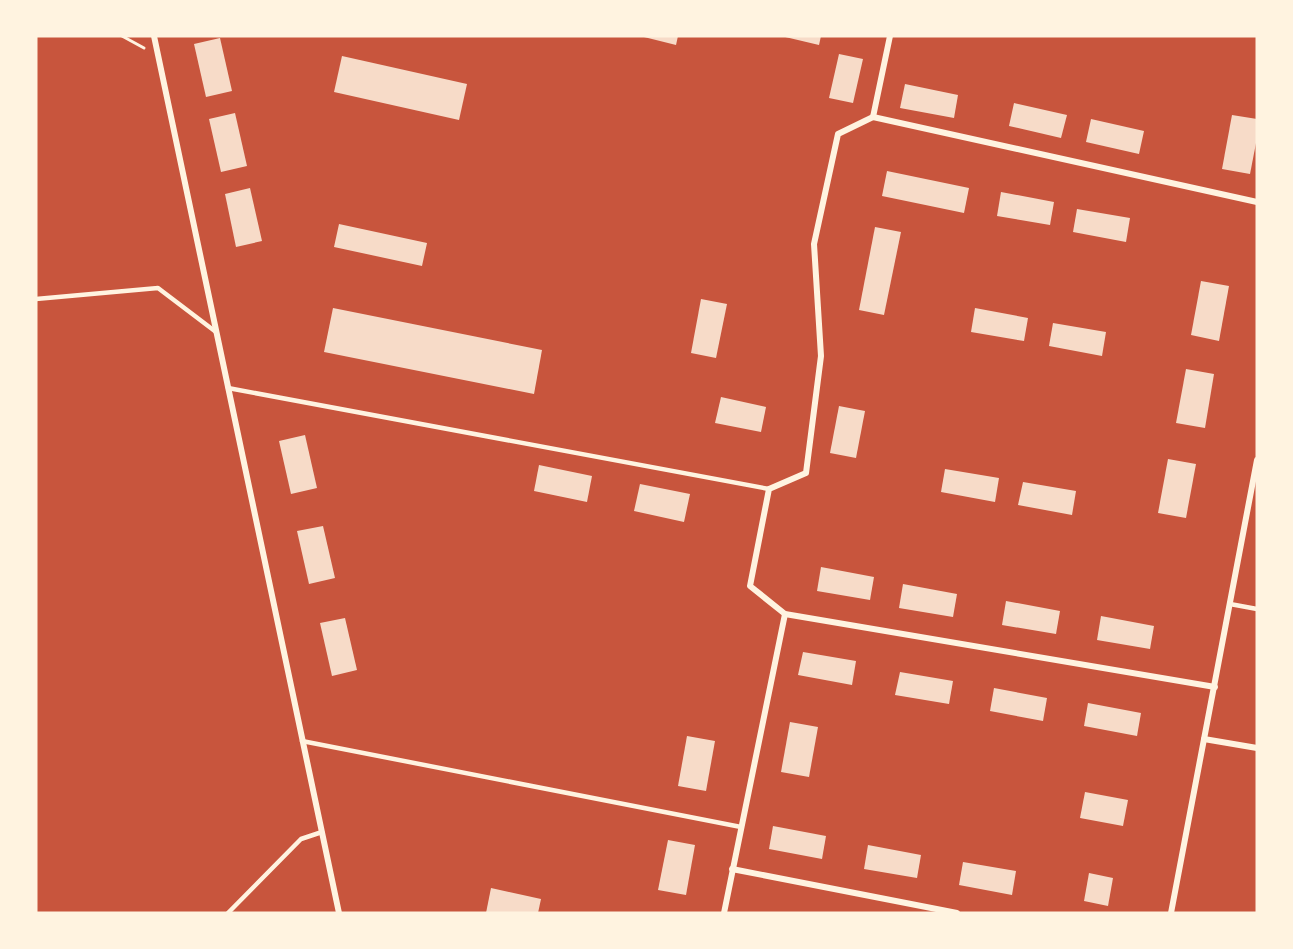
<svg xmlns="http://www.w3.org/2000/svg" width="1293" height="949" font-family="'Fira Sans',sans-serif">
  <style>
    .building { fill: #f7dbc8 }
    .lines { fill: none; stroke-linecap: round; stroke-linejoin: round }
    .path { stroke: #fff3e0; stroke-width: 3 }
    .service { stroke: #fff3e0; stroke-width: 4.5 }
    .minor { stroke: #fff3e0; stroke-width: 6 }
  </style>
  <rect width="100%" height="100%" fill="#c8553d"/>
  <!-- building -->
  <g class="building">
    <polygon points="640,36 678,36 676,45"/>
    <polygon points="781,36 821,36 819,45"/>
    <polygon points="220,38 232,91 206,97 194,44"/>
    <polygon points="839,54 863,59 853,103 829,98"/>
    <polygon points="342,56 467,84 459,120 334,92"/>
    <polygon points="905,84 958,95 954,118 900,108"/>
    <polygon points="1014,103 1067,115 1061,138 1009,126"/>
    <polygon points="235,113 247,166 221,172 209,119"/>
    <polygon points="1232,115 1257,119 1257,138 1250,174 1222,169"/>
    <polygon points="1091,119 1144,131 1139,154 1086,142"/>
    <polygon points="887,171 969,188 964,213 882,196"/>
    <polygon points="250,188 262,241 236,247 225,194"/>
    <polygon points="1001,192 1054,202 1050,225 997,216"/>
    <polygon points="1077,209 1130,218 1126,242 1073,232"/>
    <polygon points="339,224 427,243 422,266 334,247"/>
    <polygon points="875,227 901,232 884,315 859,310"/>
    <polygon points="1201,281 1229,286 1219,341 1191,335"/>
    <polygon points="701,299 727,304 716,358 691,353"/>
    <polygon points="333,308 542,350 534,394 324,352"/>
    <polygon points="975,308 1028,318 1024,341 971,332"/>
    <polygon points="1053,323 1106,332 1102,356 1049,346"/>
    <polygon points="1186,369 1214,374 1205,428 1176,423"/>
    <polygon points="721,397 766,407 761,432 715,423"/>
    <polygon points="839,406 865,411 856,458 830,453"/>
    <polygon points="305,435 317,488 291,494 279,441"/>
    <polygon points="1168,459 1196,464 1186,518 1158,513"/>
    <polygon points="539,465 592,476 587,502 534,491"/>
    <polygon points="945,469 999,478 995,502 941,492"/>
    <polygon points="1023,482 1076,491 1072,515 1018,505"/>
    <polygon points="640,484 690,494 684,522 634,511"/>
    <polygon points="323,526 335,578 309,584 297,531"/>
    <polygon points="821,567 874,577 870,600 817,591"/>
    <polygon points="903,584 957,594 953,617 899,608"/>
    <polygon points="1006,601 1060,611 1056,634 1002,625"/>
    <polygon points="1101,616 1154,626 1150,649 1097,640"/>
    <polygon points="345,618 357,670 332,676 320,623"/>
    <polygon points="803,652 856,661 852,685 798,675"/>
    <polygon points="900,672 953,681 949,704 895,695"/>
    <polygon points="994,688 1047,698 1043,721 990,711"/>
    <polygon points="1088,703 1141,713 1137,736 1084,726"/>
    <polygon points="790,722 818,727 809,777 781,772"/>
    <polygon points="687,736 715,741 706,791 678,786"/>
    <polygon points="1085,792 1128,800 1123,826 1080,818"/>
    <polygon points="773,826 826,836 822,859 769,849"/>
    <polygon points="668,840 695,845 686,895 658,890"/>
    <polygon points="868,845 921,855 917,878 864,869"/>
    <polygon points="963,862 1016,871 1012,895 959,885"/>
    <polygon points="1089,873 1113,878 1108,906 1084,901"/>
    <polygon points="491,888 541,899 538,913 486,913"/>
  </g>
  <g class="lines">
    <!-- path -->
    <polyline class="path" points="122,36 144,48"/>
    <!-- service -->
    <g class="service">
      <polyline points="36,299 158,288 216,332"/>
      <polyline points="228,388 769,489"/>
      <polyline points="1230,604 1257,609"/>
      <polyline points="302,741 741,827"/>
      <polyline points="228,913 301,839 322,832"/>
    </g>
    <!-- minor -->
    <g class="minor">
      <polyline points="154,36 339,913"/>
      <polyline points="873,117 838,134 814,244 821,356 806,473 769,489 750,586 785,614 1215,687"/>
      <polyline points="873,117 1257,202"/>
      <polyline points="873,117 890,36"/>
      <polyline points="1204,739 1257,748"/>
      <polyline points="732,869 957,913"/>
      <polyline points="724,913 785,614"/>
      <polyline points="1171,913 1257,460"/>
    </g>
  </g>
  <!-- border -->
  <rect width="1293" height="949" fill="none" stroke="#fff3e0" stroke-width="75"/>
</svg>
